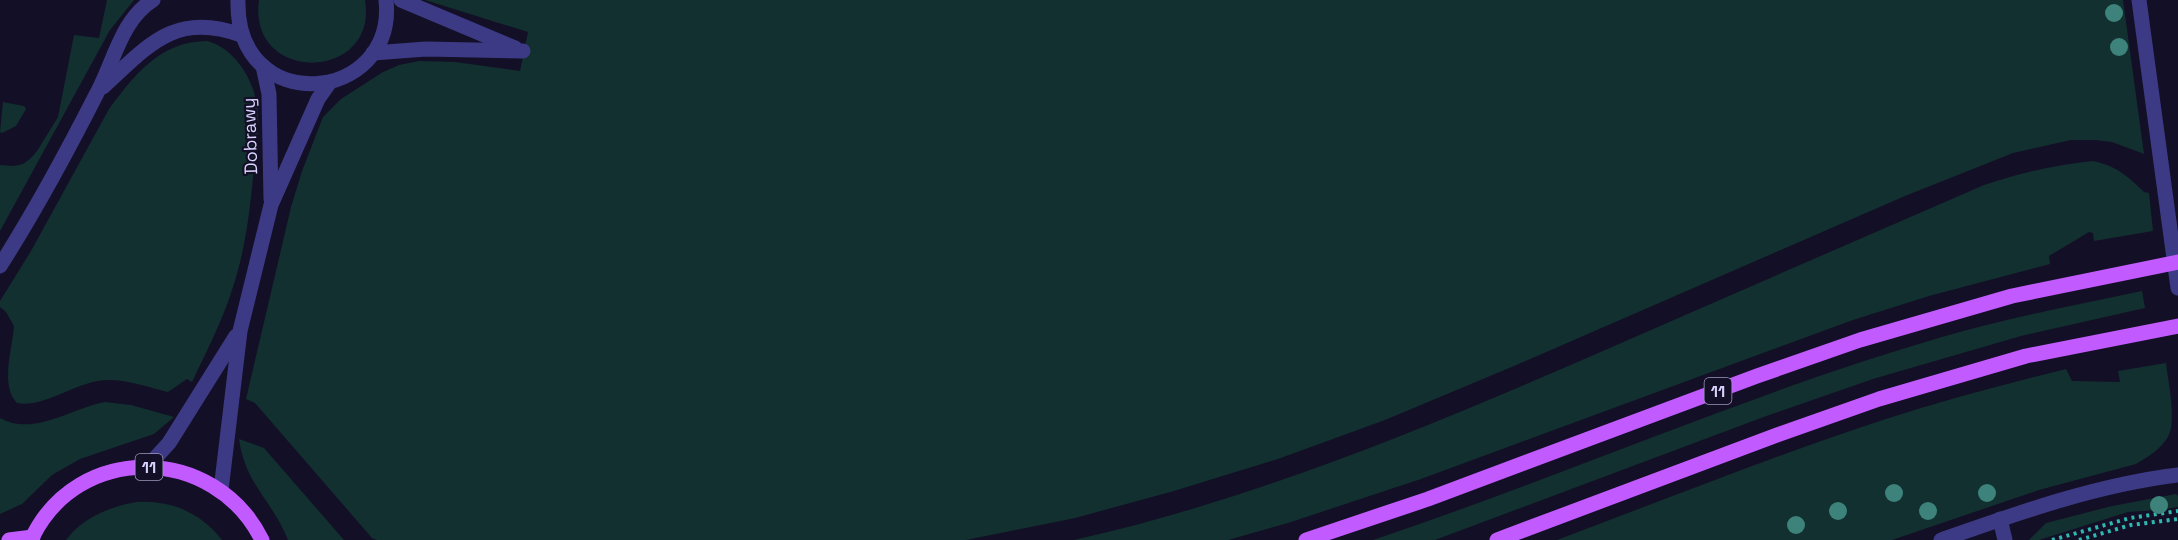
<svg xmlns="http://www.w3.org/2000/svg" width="2178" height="540" font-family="'Space Grotesk',sans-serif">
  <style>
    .green { fill: #12302f }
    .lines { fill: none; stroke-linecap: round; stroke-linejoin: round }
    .path { stroke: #2fb8b0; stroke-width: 4; stroke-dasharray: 3 4.5; stroke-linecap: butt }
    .service { stroke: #3d3a85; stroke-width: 15 }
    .minor { stroke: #3d3a85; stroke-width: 15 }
    .primary { stroke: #c25bff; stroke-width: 15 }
    .tree { fill: #3d827b }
    .labels { text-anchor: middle; stroke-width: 4.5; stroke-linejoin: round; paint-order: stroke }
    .shield { fill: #130f26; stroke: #9e99be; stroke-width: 1.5 }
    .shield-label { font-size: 16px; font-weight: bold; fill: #d9d4ff }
    .street-label { font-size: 18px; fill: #d9d4ff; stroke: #130f26 }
  </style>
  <rect width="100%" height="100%" fill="#130f26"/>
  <!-- green -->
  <g class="green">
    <polygon points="107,0 134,0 110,30 0,231 0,165 14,166 23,164 31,158 37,151 58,117 74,35 99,38"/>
    <path d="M 259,0 L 365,0 C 379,82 247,85 259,0 Z"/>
    <polygon points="425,0 2123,0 2144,154 2112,142 2095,140 2071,140 2013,153 1905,196 1514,366 1385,420 1278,459 1174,491 1075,518 966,540 377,540 372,538 255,403 246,399 291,207 302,171 323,117 341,99 383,72 399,65 419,61 455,62 520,71 528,32"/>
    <path d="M 207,41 C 234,48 253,78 257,105 C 260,122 257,139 255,155 C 251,201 247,246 232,290 C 222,322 206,352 192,382 L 187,379 L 168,392 C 146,387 121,377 98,381 C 73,385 41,408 17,403 C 0,385 12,351 14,326 L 6,312 L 0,307 L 0,301 L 31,251 L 109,109 C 135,74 161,41 207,41 Z"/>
    <polygon points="3,102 24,106 26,109 16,126 2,133 0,132"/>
    <path d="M 2092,161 C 2115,165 2128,176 2144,192 L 2149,193 L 2153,231 L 2094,241 L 2093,233 L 2089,232 L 2049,256 L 2050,264 L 1929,296 L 1853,320 L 1421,479 L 1288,523 L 1228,540 L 1074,540 C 1253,500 1428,427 1596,354 C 1726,297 1855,241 1984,185 C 2020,173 2055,165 2092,161 Z"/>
    <path d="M 2142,291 L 2145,308 L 2021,336 L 1873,379 L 1769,415 L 1435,540 L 1373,540 C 1564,476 1749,393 1942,337 C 2008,318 2075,305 2142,291 Z"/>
    <path d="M 2166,363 C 2168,381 2177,421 2168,437 C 2161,449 2148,457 2136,464 L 2039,490 L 1892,540 L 1557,540 C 1666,499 1775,455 1886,419 C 1945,400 2006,384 2066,369 L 2072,381 L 2120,382 L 2118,371 Z"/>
    <path d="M 105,402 L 131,405 L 174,417 L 154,434 L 80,459 L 52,475 L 22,504 L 0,514 L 0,418 C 34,437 71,408 105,402 Z"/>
    <path d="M 239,439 L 264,448 L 344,540 L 288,540 C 272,500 245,484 239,439 Z"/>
    <polygon points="2176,494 2178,496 2178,507 2160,510 2128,512 2039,540 2029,540 2046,523 2112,506"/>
    <path d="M 136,502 C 171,500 200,512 222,540 L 66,540 C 82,518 109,507 136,502 Z"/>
  </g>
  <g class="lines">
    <!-- path -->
    <g class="path">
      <polyline points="2052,540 2130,518 2178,511"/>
      <polyline points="2079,540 2131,525 2178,519"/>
    </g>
    <!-- service -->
    <g class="service">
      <polyline points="401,0 515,48"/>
      <polyline points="373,53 426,49 523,51"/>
      <path d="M 103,87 C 149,45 175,11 241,35"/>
      <path d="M 0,266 C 35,211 67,152 97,93 C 114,62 121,20 153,0"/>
    </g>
    <!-- minor -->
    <g class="minor">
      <path d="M 238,0 C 235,119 397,104 386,0"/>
      <polyline points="2139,0 2178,288"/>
      <polyline points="263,66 269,94 271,199"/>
      <polyline points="147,467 169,443 236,336"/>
      <polyline points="221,490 240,331 271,205 318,99 330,82"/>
      <polyline points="2000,519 2005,540"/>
      <path d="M 1941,540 C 2018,513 2096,485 2178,475"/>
    </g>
    <!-- primary -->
    <g class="primary">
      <polyline points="9,540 33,537"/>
      <path d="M 31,540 C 77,441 215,445 262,540"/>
      <polyline points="1306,540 1428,499 1757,376 1860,340 2012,296 2178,262"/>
      <polyline points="1497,540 1777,435 1879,399 2026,356 2178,326"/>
    </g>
  </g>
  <!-- trees -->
  <g class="tree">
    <circle cx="2114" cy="13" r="9"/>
    <circle cx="2119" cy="47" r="9"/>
    <circle cx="1894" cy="493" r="9"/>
    <circle cx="1987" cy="493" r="9"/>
    <circle cx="2159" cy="505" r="9"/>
    <circle cx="1838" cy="511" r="9"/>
    <circle cx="1928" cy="511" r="9"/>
    <circle cx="1796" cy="525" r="9"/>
  </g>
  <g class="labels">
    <!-- shield labels -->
    <g class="shield">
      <rect x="1704.5" y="378" width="27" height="26" rx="4.5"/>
      <rect x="135.5" y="454" width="27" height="26" rx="4.5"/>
    </g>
    <g class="shield-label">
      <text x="1718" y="397">11</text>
      <text x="149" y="473">11</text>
    </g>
    <!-- street labels -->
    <g class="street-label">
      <text transform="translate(250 136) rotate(-92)" y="6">Dobrawy</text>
    </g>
  </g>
</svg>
